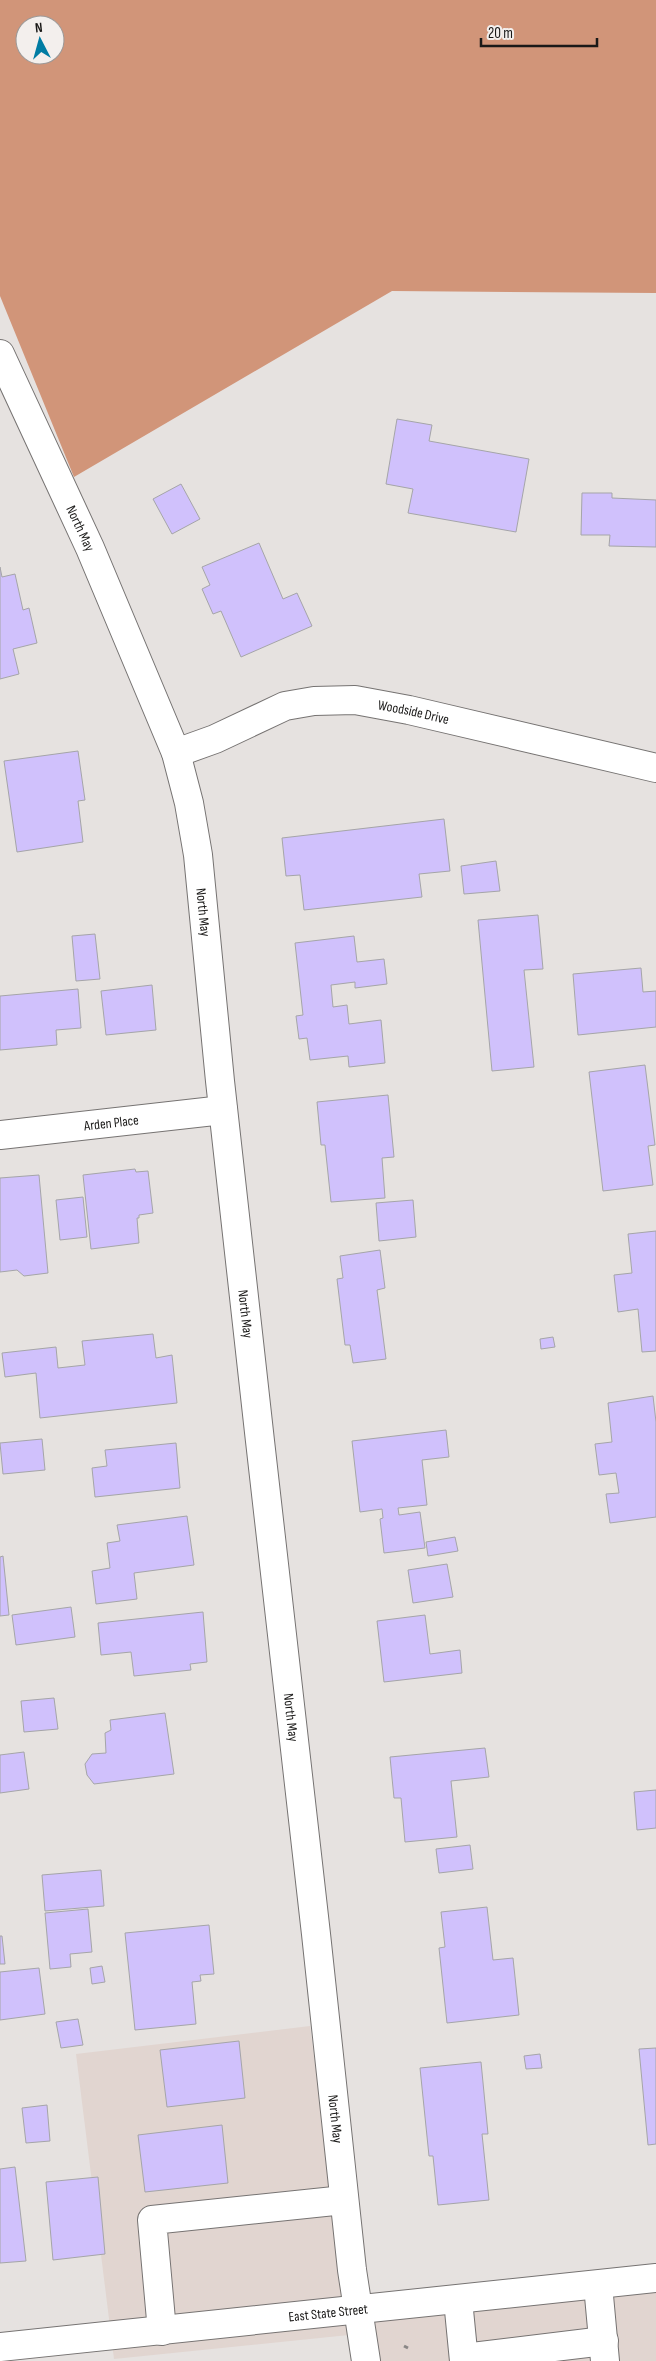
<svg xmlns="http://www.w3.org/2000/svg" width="656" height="2361" font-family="'Sofia Sans Condensed',sans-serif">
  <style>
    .built { fill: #e1d5d0 }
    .forest { fill: #d19579; fill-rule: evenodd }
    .building { fill: #d0c1fc; stroke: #a5a5a8 }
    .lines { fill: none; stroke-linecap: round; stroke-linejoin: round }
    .minor-casing { stroke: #767372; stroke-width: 30 }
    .major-casing { stroke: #767372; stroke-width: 30 }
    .path { stroke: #8a8786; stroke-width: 3; stroke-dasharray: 5 2.5; stroke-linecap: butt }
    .minor { stroke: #fff; stroke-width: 28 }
    .major { stroke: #fff; stroke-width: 28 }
    .labels { text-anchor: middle; stroke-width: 4.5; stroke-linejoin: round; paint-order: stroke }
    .street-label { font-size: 14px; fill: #1a1918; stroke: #f3efed }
  </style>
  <rect width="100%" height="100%" fill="#e6e2e0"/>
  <!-- built -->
  <polygon class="built" points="310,2026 349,2319 656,2280 656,2361 351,2361 349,2335 114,2359 76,2054"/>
  <!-- forest -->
  <path class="forest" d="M 0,0 L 656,0 L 656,293 L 392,291 L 74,477 L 0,296 ZM 25,25 L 55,25 L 55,55 L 25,55 Z"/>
  <!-- building -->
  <g class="building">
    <polygon points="397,419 432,425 429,441 529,459 516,532 408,513 413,489 386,484"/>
    <polygon points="181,484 200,519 172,534 153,499"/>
    <polygon points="582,493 612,493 612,498 656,500 656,547 609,546 610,535 581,535"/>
    <polygon points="259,543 283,599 297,593 312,626 241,657 221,611 213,614 202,589 210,585 202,567"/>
    <polygon points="0,567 2,577 15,574 23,610 29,608 37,643 13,649 19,674 0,679"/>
    <polygon points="78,751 85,800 78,801 83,842 17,852 4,761"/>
    <polygon points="444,819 450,871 419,874 422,897 304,910 300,875 286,876 282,838"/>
    <polygon points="496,861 500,891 464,894 461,866"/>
    <polygon points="538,915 543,969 524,970 534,1067 492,1071 478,920"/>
    <polygon points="95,934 100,979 76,981 72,936"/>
    <polygon points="354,936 357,962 384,959 387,984 355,988 355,982 331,985 333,1007 347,1005 349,1024 381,1020 385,1063 349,1067 348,1056 310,1060 307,1038 299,1039 296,1016 303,1015 295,943"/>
    <polygon points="641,968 643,992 656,991 656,1027 578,1035 573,974"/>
    <polygon points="152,985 156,1030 106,1035 101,991"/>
    <polygon points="78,989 81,1028 56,1030 57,1045 0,1050 0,996"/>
    <polygon points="645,1065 655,1145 648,1146 653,1185 603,1191 589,1072"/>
    <polygon points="388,1095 394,1157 382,1158 385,1198 331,1202 325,1145 321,1145 317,1102"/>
    <polygon points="135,1169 136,1172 148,1171 153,1213 139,1215 139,1218 137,1218 139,1243 91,1249 83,1175"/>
    <polygon points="39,1175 48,1273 24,1276 17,1270 0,1272 0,1178"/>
    <polygon points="83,1197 87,1237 60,1240 56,1200"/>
    <polygon points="413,1200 416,1237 379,1241 376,1203"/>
    <polygon points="656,1231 656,1351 642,1352 638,1309 618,1312 614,1275 632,1273 628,1234"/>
    <polygon points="380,1250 385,1288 377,1290 386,1359 353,1363 350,1345 345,1345 337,1279 343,1278 340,1256"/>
    <polygon points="153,1334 156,1358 172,1355 177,1403 40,1418 36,1373 5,1377 2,1353 56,1347 58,1368 85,1365 82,1341"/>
    <polygon points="553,1337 555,1347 541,1349 540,1339"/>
    <polygon points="653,1396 656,1422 656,1517 610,1523 606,1494 619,1493 616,1473 599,1475 595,1444 612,1442 608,1403"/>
    <polygon points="446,1430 449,1457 422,1460 427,1505 398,1508 399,1515 420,1512 425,1548 384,1553 380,1519 383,1518 382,1509 360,1512 352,1441"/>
    <polygon points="42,1439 45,1470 3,1474 0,1443"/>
    <polygon points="176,1443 180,1488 95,1497 92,1468 107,1466 105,1450"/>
    <polygon points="187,1516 194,1565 134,1573 137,1599 96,1604 92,1571 110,1568 107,1543 120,1541 117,1525"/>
    <polygon points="455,1537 458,1551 428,1556 426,1542"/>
    <polygon points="3,1556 9,1615 0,1616 0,1557"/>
    <polygon points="447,1564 453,1597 413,1603 408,1570"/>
    <polygon points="71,1607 75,1637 16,1645 12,1615"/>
    <polygon points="203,1612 207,1662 190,1664 191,1670 134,1676 131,1652 101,1655 98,1623"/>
    <polygon points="425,1615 430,1654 460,1650 462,1673 384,1682 377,1621"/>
    <polygon points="54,1698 58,1729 24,1732 21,1701"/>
    <polygon points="165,1713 174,1774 94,1784 87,1775 85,1764 92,1754 106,1753 105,1733 111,1730 110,1720"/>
    <polygon points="485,1748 489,1777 451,1781 457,1837 405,1842 401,1798 394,1798 390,1757"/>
    <polygon points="24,1752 29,1789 0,1793 0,1755"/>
    <polygon points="656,1790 656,1828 637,1830 634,1792"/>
    <polygon points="470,1845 473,1869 439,1873 436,1849"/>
    <polygon points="101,1870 104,1906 45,1911 42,1875"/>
    <polygon points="487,1907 493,1960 513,1958 519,2015 447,2023 439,1948 445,1947 441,1912"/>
    <polygon points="88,1909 92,1952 70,1954 71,1967 50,1969 45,1913"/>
    <polygon points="209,1925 214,1974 200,1975 201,1981 192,1982 196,2024 135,2030 125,1933"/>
    <polygon points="0,1936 2,1936 5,1964 0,1964"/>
    <polygon points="102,1966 105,1982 92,1984 90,1968"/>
    <polygon points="39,1968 45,2014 0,2020 0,1972"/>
    <polygon points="78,2019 83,2045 61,2048 56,2022"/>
    <polygon points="239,2041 245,2098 167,2107 160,2050"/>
    <polygon points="656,2048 656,2144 648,2145 639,2049"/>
    <polygon points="540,2054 542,2068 526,2069 524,2056"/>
    <polygon points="481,2062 488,2134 482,2134 489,2200 438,2205 433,2156 429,2156 420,2068"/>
    <polygon points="47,2105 50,2141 26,2143 22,2108"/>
    <polygon points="222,2125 228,2183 145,2192 138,2135"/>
    <polygon points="15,2167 26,2261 0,2263 0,2169"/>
    <polygon points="98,2177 105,2254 53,2260 46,2182"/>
  </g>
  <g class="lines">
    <defs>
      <g id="minor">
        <path id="s1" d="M 0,354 L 90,548 L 176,753 L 189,803 L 198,855 L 220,1081 L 260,1441 L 316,1934 L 352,2270 L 366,2361"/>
        <path id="s2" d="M 176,753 L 215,739 L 285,706 L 314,701 L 355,700 L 409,710 L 656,768"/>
        <path id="s3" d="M 0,1135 L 223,1110"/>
        <polyline points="598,2285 605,2361"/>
        <polyline points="458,2300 464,2361"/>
        <polyline points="162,2331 152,2220 344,2200"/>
        <polyline points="464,2358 604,2341"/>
      </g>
      <g id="major">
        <path id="s4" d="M 0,2347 L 656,2278"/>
      </g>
    </defs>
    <!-- minor casing -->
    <use href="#minor" class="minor-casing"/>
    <!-- major casing -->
    <use href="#major" class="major-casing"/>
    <!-- path -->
    <polyline class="path" points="404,2346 408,2348"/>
    <!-- minor -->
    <use href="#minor" class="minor"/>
    <!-- major -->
    <use href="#major" class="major"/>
  </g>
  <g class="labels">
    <!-- street labels -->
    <g class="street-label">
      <text dy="5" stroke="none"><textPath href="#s1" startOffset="192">North May</textPath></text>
      <text dy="5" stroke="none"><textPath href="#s2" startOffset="249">Woodside Drive</textPath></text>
      <text dy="5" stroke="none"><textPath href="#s1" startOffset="598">North May</textPath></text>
      <text dy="5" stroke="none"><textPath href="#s3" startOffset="112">Arden Place</textPath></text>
      <text dy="5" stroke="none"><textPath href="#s1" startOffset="1002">North May</textPath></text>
      <text dy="5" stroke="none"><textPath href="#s1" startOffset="1408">North May</textPath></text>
      <text dy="5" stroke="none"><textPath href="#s1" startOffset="1812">North May</textPath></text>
      <text dy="5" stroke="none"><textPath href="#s4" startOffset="330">East State Street</textPath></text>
    </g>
  </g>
  <!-- north arrow -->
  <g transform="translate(40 40) rotate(354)"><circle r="24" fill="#f3efed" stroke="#9c9998"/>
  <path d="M0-4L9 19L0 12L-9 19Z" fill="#007ca3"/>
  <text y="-8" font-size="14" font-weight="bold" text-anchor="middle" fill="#1a1918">N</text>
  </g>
  <!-- scale -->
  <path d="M481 38v8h116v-8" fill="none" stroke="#1a1918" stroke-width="2.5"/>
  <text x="488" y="38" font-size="15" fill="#1a1918" stroke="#f3efed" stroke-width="4" paint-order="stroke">20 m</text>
</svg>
